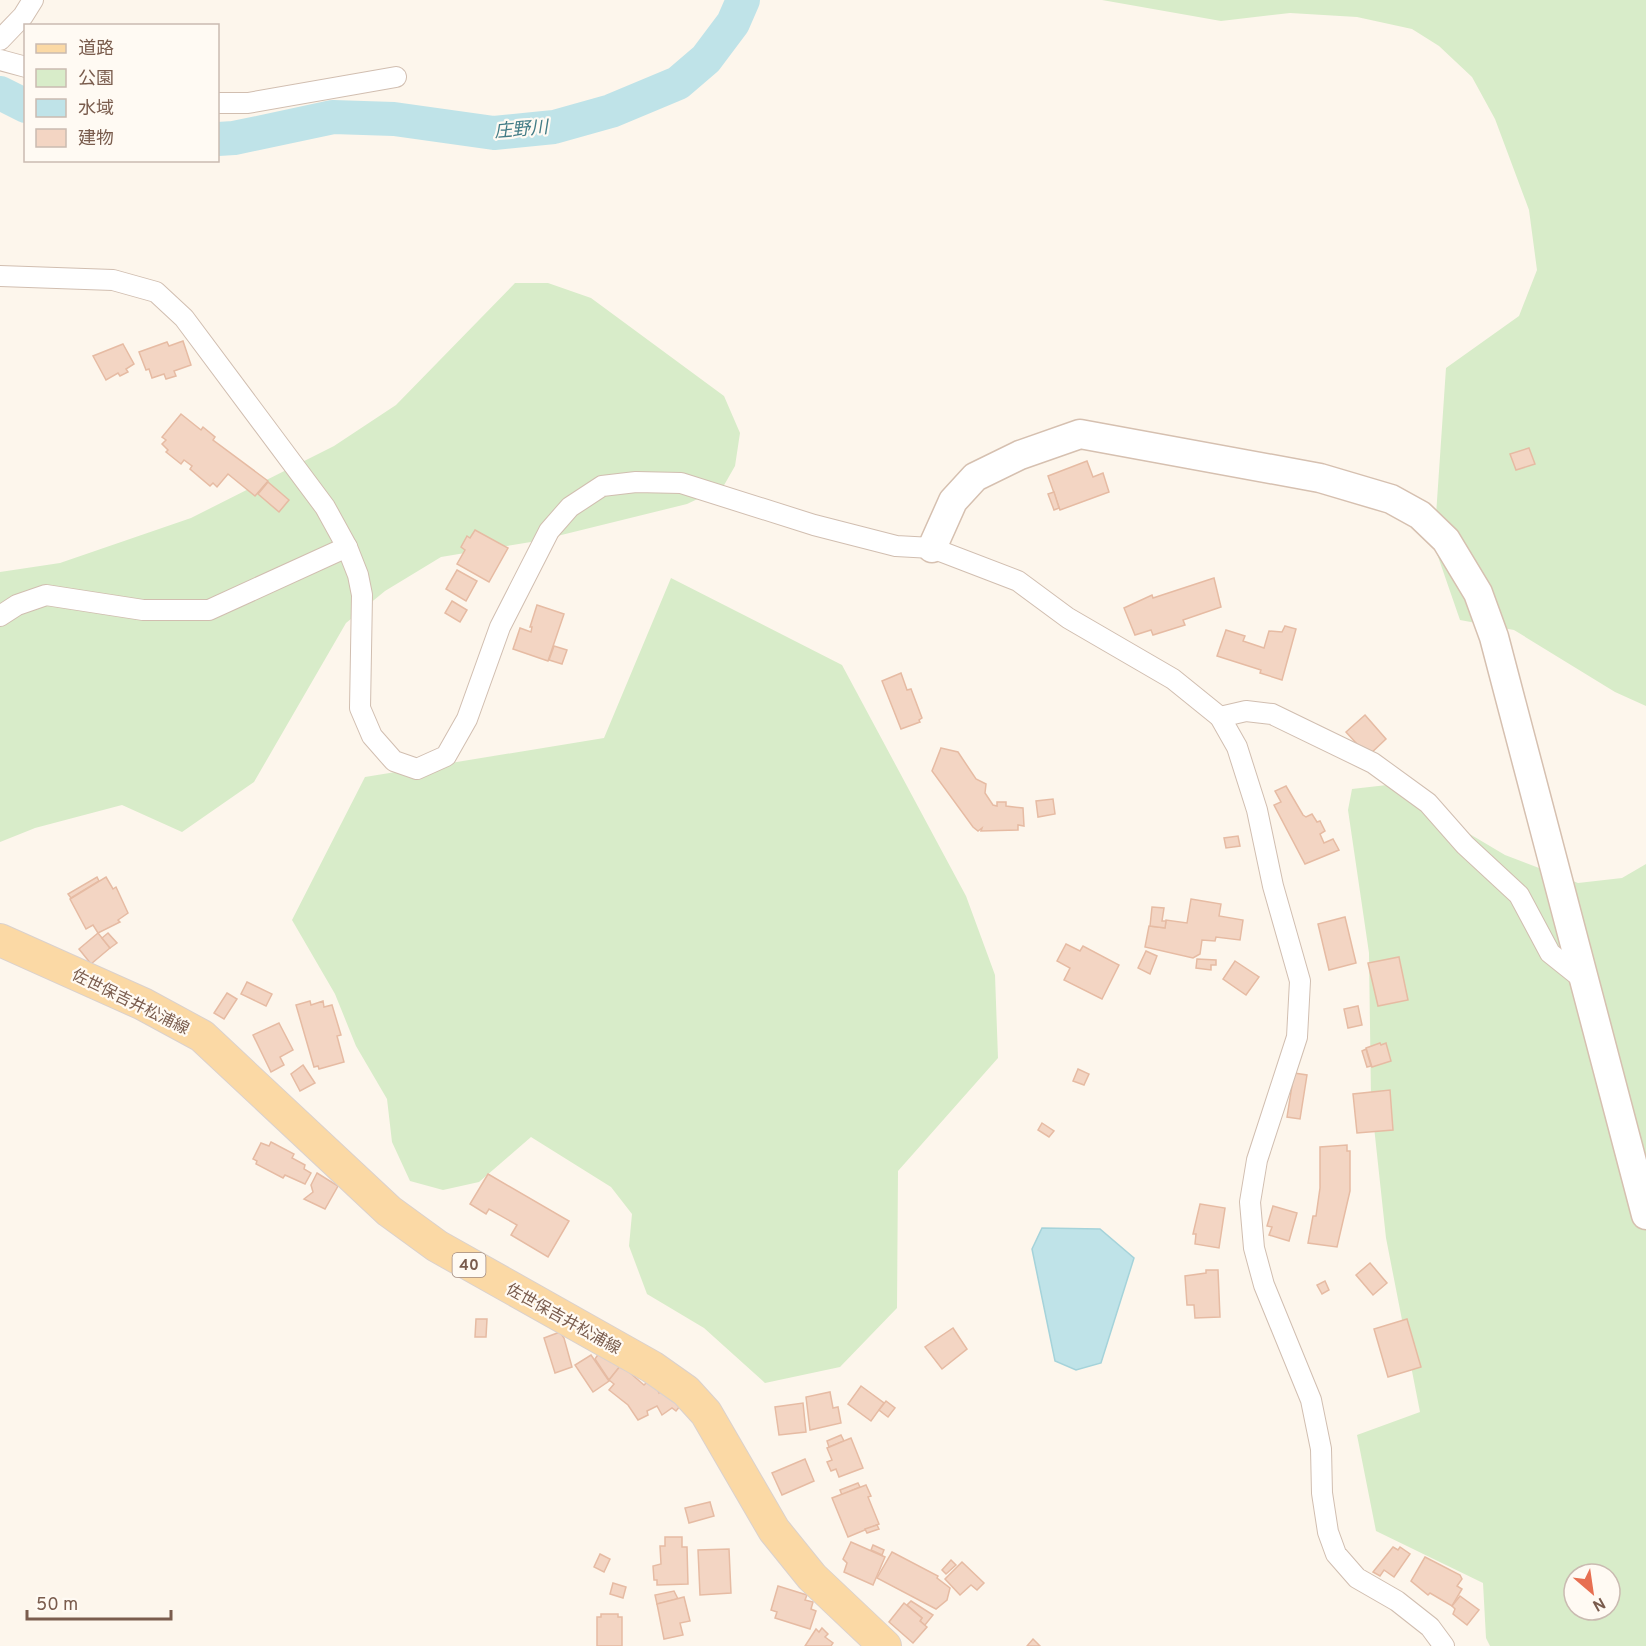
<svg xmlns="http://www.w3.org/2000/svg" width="1646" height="1646" font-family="Overpass,'Noto Sans JP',sans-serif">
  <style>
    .green { fill: #d8ecc9; fill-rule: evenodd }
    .water { fill: #bfe3e8; stroke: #a5d3da; stroke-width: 1.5 }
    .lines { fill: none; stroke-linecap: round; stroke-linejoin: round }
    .river { stroke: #bfe3e8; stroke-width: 34 }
    .building { fill: #f3d5c3; stroke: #e6bba3; stroke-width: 1.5 }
    .street-casing { stroke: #d1beb0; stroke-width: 22 }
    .secondary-casing { stroke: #d6c0b0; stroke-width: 31 }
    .primary-casing { stroke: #dad1cd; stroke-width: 34 }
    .street { stroke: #fff; stroke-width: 20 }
    .secondary { stroke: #fff; stroke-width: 28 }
    .primary { stroke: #fbd9a5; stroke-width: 32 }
    .labels { text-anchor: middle; stroke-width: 4.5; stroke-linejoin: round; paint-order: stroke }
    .shield { fill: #fffaf3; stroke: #a28b7f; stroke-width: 1.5 }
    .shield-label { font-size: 15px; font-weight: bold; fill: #7a5c4d }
    .street-label { font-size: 16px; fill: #7a5c4d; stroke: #fffaf3 }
    .water-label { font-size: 18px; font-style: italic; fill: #437c86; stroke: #fffaf3 }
  </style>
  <rect width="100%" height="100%" fill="#fdf6ec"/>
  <!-- green -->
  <g class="green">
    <polygon points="1102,0 1646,0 1646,706 1615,692 1514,630 1460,620 1434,545 1446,368 1519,316 1537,270 1529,210 1495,119 1472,77 1439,46 1412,29 1357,17 1290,13 1221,21"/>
    <polygon points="515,283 548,283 591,298 724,396 740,433 735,466 723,487 687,504 537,541 441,557 385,591 346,623 254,782 182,832 122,805 35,828 0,842 0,572 60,563 191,518 334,446 396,405"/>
    <polygon points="671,578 842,665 966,896 995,975 998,1058 898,1171 897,1308 840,1367 765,1383 704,1328 647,1294 629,1246 632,1214 611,1187 531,1137 479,1182 443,1190 410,1181 392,1142 387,1099 356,1046 335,994 292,920 365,777 604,738"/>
    <path d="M 1387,785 L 1505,855 L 1578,883 L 1622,878 L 1646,864 L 1646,1646 L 1490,1646 L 1486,1638 L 1483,1583 L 1376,1531 L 1357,1435 L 1420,1412 L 1386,1238 L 1371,1099 L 1369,953 L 1348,810 L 1352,789 ZM 1574,1574 L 1610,1574 L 1610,1610 L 1574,1610 Z"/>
  </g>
  <!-- water -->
  <polygon class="water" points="1042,1228 1100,1229 1134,1258 1101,1363 1076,1370 1055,1361 1032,1249"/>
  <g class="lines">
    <!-- river -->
    <g class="river">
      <polyline points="0,93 26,106"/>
      <polyline points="218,139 234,138 333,117 394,119 494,133 554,127 611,111 678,83 706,59 733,23 743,0"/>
    </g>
  </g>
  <!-- building -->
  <g class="building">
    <polygon points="183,341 191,365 174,371 176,376 166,379 164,374 152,378 149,369 146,370 139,352 167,342 169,346"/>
    <polygon points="123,344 134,364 126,369 128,372 120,376 118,373 106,380 93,356"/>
    <polygon points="181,414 201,430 203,427 215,437 213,440 268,481 255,496 228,474 217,487 213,483 210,486 190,469 192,466 184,460 181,464 166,452 168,450 162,444 166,440 162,437"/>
    <polygon points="1529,448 1535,464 1516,470 1510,454"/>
    <polygon points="1087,461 1093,477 1103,473 1109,492 1060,510 1048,476"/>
    <polygon points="268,482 289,500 279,512 258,494"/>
    <polygon points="1054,492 1059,508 1054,510 1048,494"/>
    <polygon points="475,530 508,548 489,582 457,564 465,550 461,547 467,536 470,538"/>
    <polygon points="457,570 477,581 466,601 446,589"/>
    <polygon points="1214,578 1221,607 1183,620 1185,625 1153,635 1151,630 1135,635 1124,608 1152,595 1153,598"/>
    <polygon points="452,601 467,610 460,622 445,613"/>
    <polygon points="537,605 564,614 548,661 513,649 520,628 531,632 532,627 530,627"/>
    <polygon points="1285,626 1296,629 1282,680 1260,673 1261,670 1217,656 1226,630 1245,636 1243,641 1264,648 1269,631 1282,632"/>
    <polygon points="554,646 567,650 562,664 549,660"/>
    <polygon points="901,673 907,690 911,689 922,718 919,720 920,722 901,729 882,681"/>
    <polygon points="1365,715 1386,739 1368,756 1346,732"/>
    <polygon points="941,748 958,752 976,779 986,784 985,793 993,805 997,806 997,802 1006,802 1006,806 1023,808 1024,826 1018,825 1018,830 981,831 982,828 978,831 973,827 932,771"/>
    <polygon points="1286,786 1303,815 1306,817 1312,814 1317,822 1320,821 1325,831 1320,834 1324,843 1333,839 1339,850 1305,864 1274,805 1281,802 1275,791"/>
    <polygon points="1053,799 1055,814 1038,817 1036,801"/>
    <polygon points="1238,836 1240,846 1226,848 1224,838"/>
    <polygon points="97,877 99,881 71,898 68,894"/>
    <polygon points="106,877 113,889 116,887 128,913 118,920 120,922 98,933 93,925 86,929 70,899"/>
    <polygon points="1191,899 1221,904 1219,916 1243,920 1240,940 1216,937 1215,941 1202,940 1200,954 1193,958 1145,947 1149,926 1165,928 1166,920 1187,923"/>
    <polygon points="1152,907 1164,908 1162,921 1166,921 1165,928 1150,926"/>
    <polygon points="1345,917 1356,963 1329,970 1318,924"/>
    <polygon points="98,933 110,948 91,964 79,949"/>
    <polygon points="108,933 117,943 110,948 102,938"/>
    <polygon points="1066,944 1080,951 1083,946 1119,965 1102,999 1064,980 1070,968 1057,961"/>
    <polygon points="1146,951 1157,956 1150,974 1138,968"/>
    <polygon points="1399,957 1408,1000 1378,1006 1368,963"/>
    <polygon points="1197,959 1216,960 1216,965 1211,965 1211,970 1196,968"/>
    <polygon points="1235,961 1259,977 1246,995 1223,979"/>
    <polygon points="247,982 272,994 266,1006 241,994"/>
    <polygon points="227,993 237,999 224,1019 214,1013"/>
    <polygon points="310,1001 311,1005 323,1001 324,1007 332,1005 341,1035 337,1036 344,1062 319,1069 318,1066 314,1067 296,1005"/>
    <polygon points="1358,1006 1362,1025 1348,1028 1344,1009"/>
    <polygon points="279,1023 293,1050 280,1057 284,1065 271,1072 253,1035"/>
    <polygon points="1380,1043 1381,1045 1386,1043 1391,1061 1372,1067 1366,1048"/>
    <polygon points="1366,1049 1371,1066 1367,1067 1362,1051"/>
    <polygon points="303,1065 315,1083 300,1091 291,1074"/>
    <polygon points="1078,1069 1089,1074 1084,1085 1073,1081"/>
    <polygon points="1294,1073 1307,1075 1300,1119 1287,1117"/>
    <polygon points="1390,1090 1393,1130 1357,1133 1353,1094"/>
    <polygon points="1042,1123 1054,1131 1049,1137 1038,1130"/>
    <polygon points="271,1142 294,1154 292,1158 305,1165 304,1169 311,1173 305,1184 285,1175 283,1178 256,1164 257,1161 253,1159 261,1143 269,1146"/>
    <polygon points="1347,1145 1347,1151 1350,1151 1350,1191 1337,1247 1308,1243 1313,1216 1316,1216 1320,1188 1320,1147"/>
    <polygon points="317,1173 338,1186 325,1209 304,1199 313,1192 311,1185"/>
    <polygon points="488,1174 569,1221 548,1257 511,1235 517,1225 489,1209 486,1214 470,1204"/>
    <polygon points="1200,1204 1225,1208 1219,1248 1195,1244 1196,1234 1193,1234"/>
    <polygon points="1273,1206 1297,1213 1289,1241 1269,1235 1272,1227 1267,1226"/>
    <polygon points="1370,1263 1387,1283 1373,1295 1356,1275"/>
    <polygon points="1206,1270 1218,1270 1220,1317 1195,1318 1194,1305 1187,1305 1185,1276 1206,1273"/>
    <polygon points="1325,1281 1329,1290 1322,1294 1317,1285"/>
    <polygon points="476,1319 487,1319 486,1337 475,1337"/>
    <polygon points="1407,1319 1421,1367 1388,1377 1374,1329"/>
    <polygon points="953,1328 967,1349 942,1369 925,1347"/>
    <polygon points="560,1332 564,1338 572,1367 555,1373 544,1338"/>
    <polygon points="599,1353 621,1365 609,1380 595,1359"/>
    <polygon points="591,1355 609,1381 593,1392 575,1365"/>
    <polygon points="621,1365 644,1385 646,1383 655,1385 659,1393 661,1391 667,1397 669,1395 680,1406 676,1411 672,1408 662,1415 657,1406 647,1411 648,1415 638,1420 628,1405 609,1390 614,1384 609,1380"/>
    <polygon points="861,1386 884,1403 871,1421 848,1404"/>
    <polygon points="830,1392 833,1408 838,1407 841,1423 810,1430 806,1397"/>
    <polygon points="886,1401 895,1408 888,1417 879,1410"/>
    <polygon points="803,1403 806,1432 779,1435 775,1407"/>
    <polygon points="841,1435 844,1441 829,1447 827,1441"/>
    <polygon points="851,1438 863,1468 839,1477 836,1469 831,1471 827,1462 832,1460 827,1448"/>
    <polygon points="805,1459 814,1481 782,1495 772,1473"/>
    <polygon points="858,1483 860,1487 842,1495 840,1490"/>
    <polygon points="866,1485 871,1496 868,1497 879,1524 848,1537 832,1498"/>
    <polygon points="710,1502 714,1516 689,1523 685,1508"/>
    <polygon points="877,1525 879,1529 867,1533 865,1529"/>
    <polygon points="665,1537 682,1537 682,1547 687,1547 688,1584 657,1585 657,1580 654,1580 653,1566 661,1564 660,1546 665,1546"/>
    <polygon points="851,1542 885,1557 873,1585 844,1572 847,1563 843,1559"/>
    <polygon points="873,1545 884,1550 882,1555 871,1550"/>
    <polygon points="1393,1547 1398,1550 1400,1547 1410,1554 1394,1577 1384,1570 1380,1576 1373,1572"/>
    <polygon points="729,1549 731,1593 700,1595 698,1550"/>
    <polygon points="892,1552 938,1576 937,1578 950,1588 947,1600 936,1609 877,1578"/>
    <polygon points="600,1554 610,1559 604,1572 594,1567"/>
    <polygon points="1425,1557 1460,1575 1462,1579 1457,1586 1462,1589 1452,1606 1430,1593 1428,1595 1411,1581"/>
    <polygon points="951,1560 956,1565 946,1574 942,1570"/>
    <polygon points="962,1562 984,1583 977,1590 971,1585 960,1595 945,1579"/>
    <polygon points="613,1583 626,1587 623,1598 610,1594"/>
    <polygon points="778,1586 807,1595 805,1600 813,1602 811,1609 816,1611 810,1629 775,1618 777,1612 771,1610"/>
    <polygon points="674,1591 678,1599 657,1604 655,1595"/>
    <polygon points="1460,1596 1479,1610 1467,1625 1453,1614 1455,1609 1452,1606"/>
    <polygon points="684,1597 690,1621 680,1623 683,1635 664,1639 657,1604"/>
    <polygon points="911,1601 933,1615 925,1625 920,1621 922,1618 907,1605"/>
    <polygon points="904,1603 922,1618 920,1621 927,1627 913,1643 889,1622"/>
    <polygon points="601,1614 618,1614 618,1617 622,1617 622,1646 597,1646 597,1617 601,1617"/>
    <polygon points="822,1628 828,1634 825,1637 833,1643 831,1646 805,1646 816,1629 819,1632"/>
    <polygon points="1033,1639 1040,1646 1027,1646"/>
  </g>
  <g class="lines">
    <defs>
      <g id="street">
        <polyline points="0,40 23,16 33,0"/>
        <polyline points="0,60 26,67"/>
        <polyline points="218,103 248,103 396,77"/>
        <polyline points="0,276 113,280 156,292 184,318 325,507 347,547 358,575 362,595 360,708 372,736 394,761 417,769 446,756 467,719 500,627 549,531 570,507 602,486 636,482 681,483 814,525 896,546 932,548 1018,581 1068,618 1173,679 1220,717 1237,747 1257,810 1273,886 1300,981 1297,1037 1257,1160 1250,1202 1254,1248 1264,1285 1311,1400 1321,1449 1322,1493 1328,1532 1336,1554 1357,1578 1397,1601 1430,1627 1444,1646"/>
        <polyline points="0,616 17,605 46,595 143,610 209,610 347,547"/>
        <polyline points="1220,717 1246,711 1272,714 1373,763 1428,803 1465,845 1519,895 1550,953 1585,981"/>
      </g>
      <polyline id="secondary" points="932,548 953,501 975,477 1020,455 1080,434 1320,478 1391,499 1420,515 1446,540 1478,593 1494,637 1646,1215"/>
      <polyline id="primary" points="0,940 143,1004 202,1036 389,1211 437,1246 652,1367 686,1391 706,1413 774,1530 812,1577 885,1646"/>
    </defs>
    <!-- street casing -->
    <use href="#street" class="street-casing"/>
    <!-- secondary casing -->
    <use href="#secondary" class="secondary-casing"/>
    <!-- primary casing -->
    <use href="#primary" class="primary-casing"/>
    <!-- street -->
    <use href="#street" class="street"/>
    <!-- secondary -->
    <use href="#secondary" class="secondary"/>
    <!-- primary -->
    <use href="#primary" class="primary"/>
  </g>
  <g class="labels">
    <!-- shield labels -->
    <rect class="shield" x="452.5" y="1253" width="33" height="24" rx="4.5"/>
    <g class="shield-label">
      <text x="469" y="1270">40</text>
    </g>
    <!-- street labels -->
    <g class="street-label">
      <text transform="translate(131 1001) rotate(26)" y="6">佐世保吉井松浦線</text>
      <text transform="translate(564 1318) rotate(29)" y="6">佐世保吉井松浦線</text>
    </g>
    <!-- water labels -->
    <g class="water-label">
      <text transform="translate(521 129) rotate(-5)" y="6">庄野川</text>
    </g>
  </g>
  <!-- legend -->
  <rect x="24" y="24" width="195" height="138" fill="#fffaf3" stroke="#cabbb1" stroke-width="1.5"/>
  <rect x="36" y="44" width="30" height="9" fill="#fbd9a5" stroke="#cabbb1" stroke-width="1.5"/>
  <text x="78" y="54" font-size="18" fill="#7a5c4d">道路</text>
  <rect x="36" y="69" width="30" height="18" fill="#d8ecc9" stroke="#cabbb1" stroke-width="1.5"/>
  <text x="78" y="84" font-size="18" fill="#7a5c4d">公園</text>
  <rect x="36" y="99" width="30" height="18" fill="#bfe3e8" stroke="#cabbb1" stroke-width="1.5"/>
  <text x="78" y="114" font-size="18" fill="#7a5c4d">水域</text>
  <rect x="36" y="129" width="30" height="18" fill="#f3d5c3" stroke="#cabbb1" stroke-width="1.5"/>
  <text x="78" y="144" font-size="18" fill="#7a5c4d">建物</text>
  <!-- north arrow -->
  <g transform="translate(1592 1592) rotate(151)"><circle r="28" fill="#fffaf3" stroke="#cabbb1" stroke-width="1.5"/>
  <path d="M0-4.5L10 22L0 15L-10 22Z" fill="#e76f51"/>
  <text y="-9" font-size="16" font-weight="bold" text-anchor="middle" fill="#7a5c4d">N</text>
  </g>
  <!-- scale -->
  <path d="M27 1610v9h144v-9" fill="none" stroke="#7a5c4d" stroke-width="3"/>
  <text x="36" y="1610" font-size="18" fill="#7a5c4d" stroke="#fffaf3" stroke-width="4.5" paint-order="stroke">50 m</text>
</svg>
